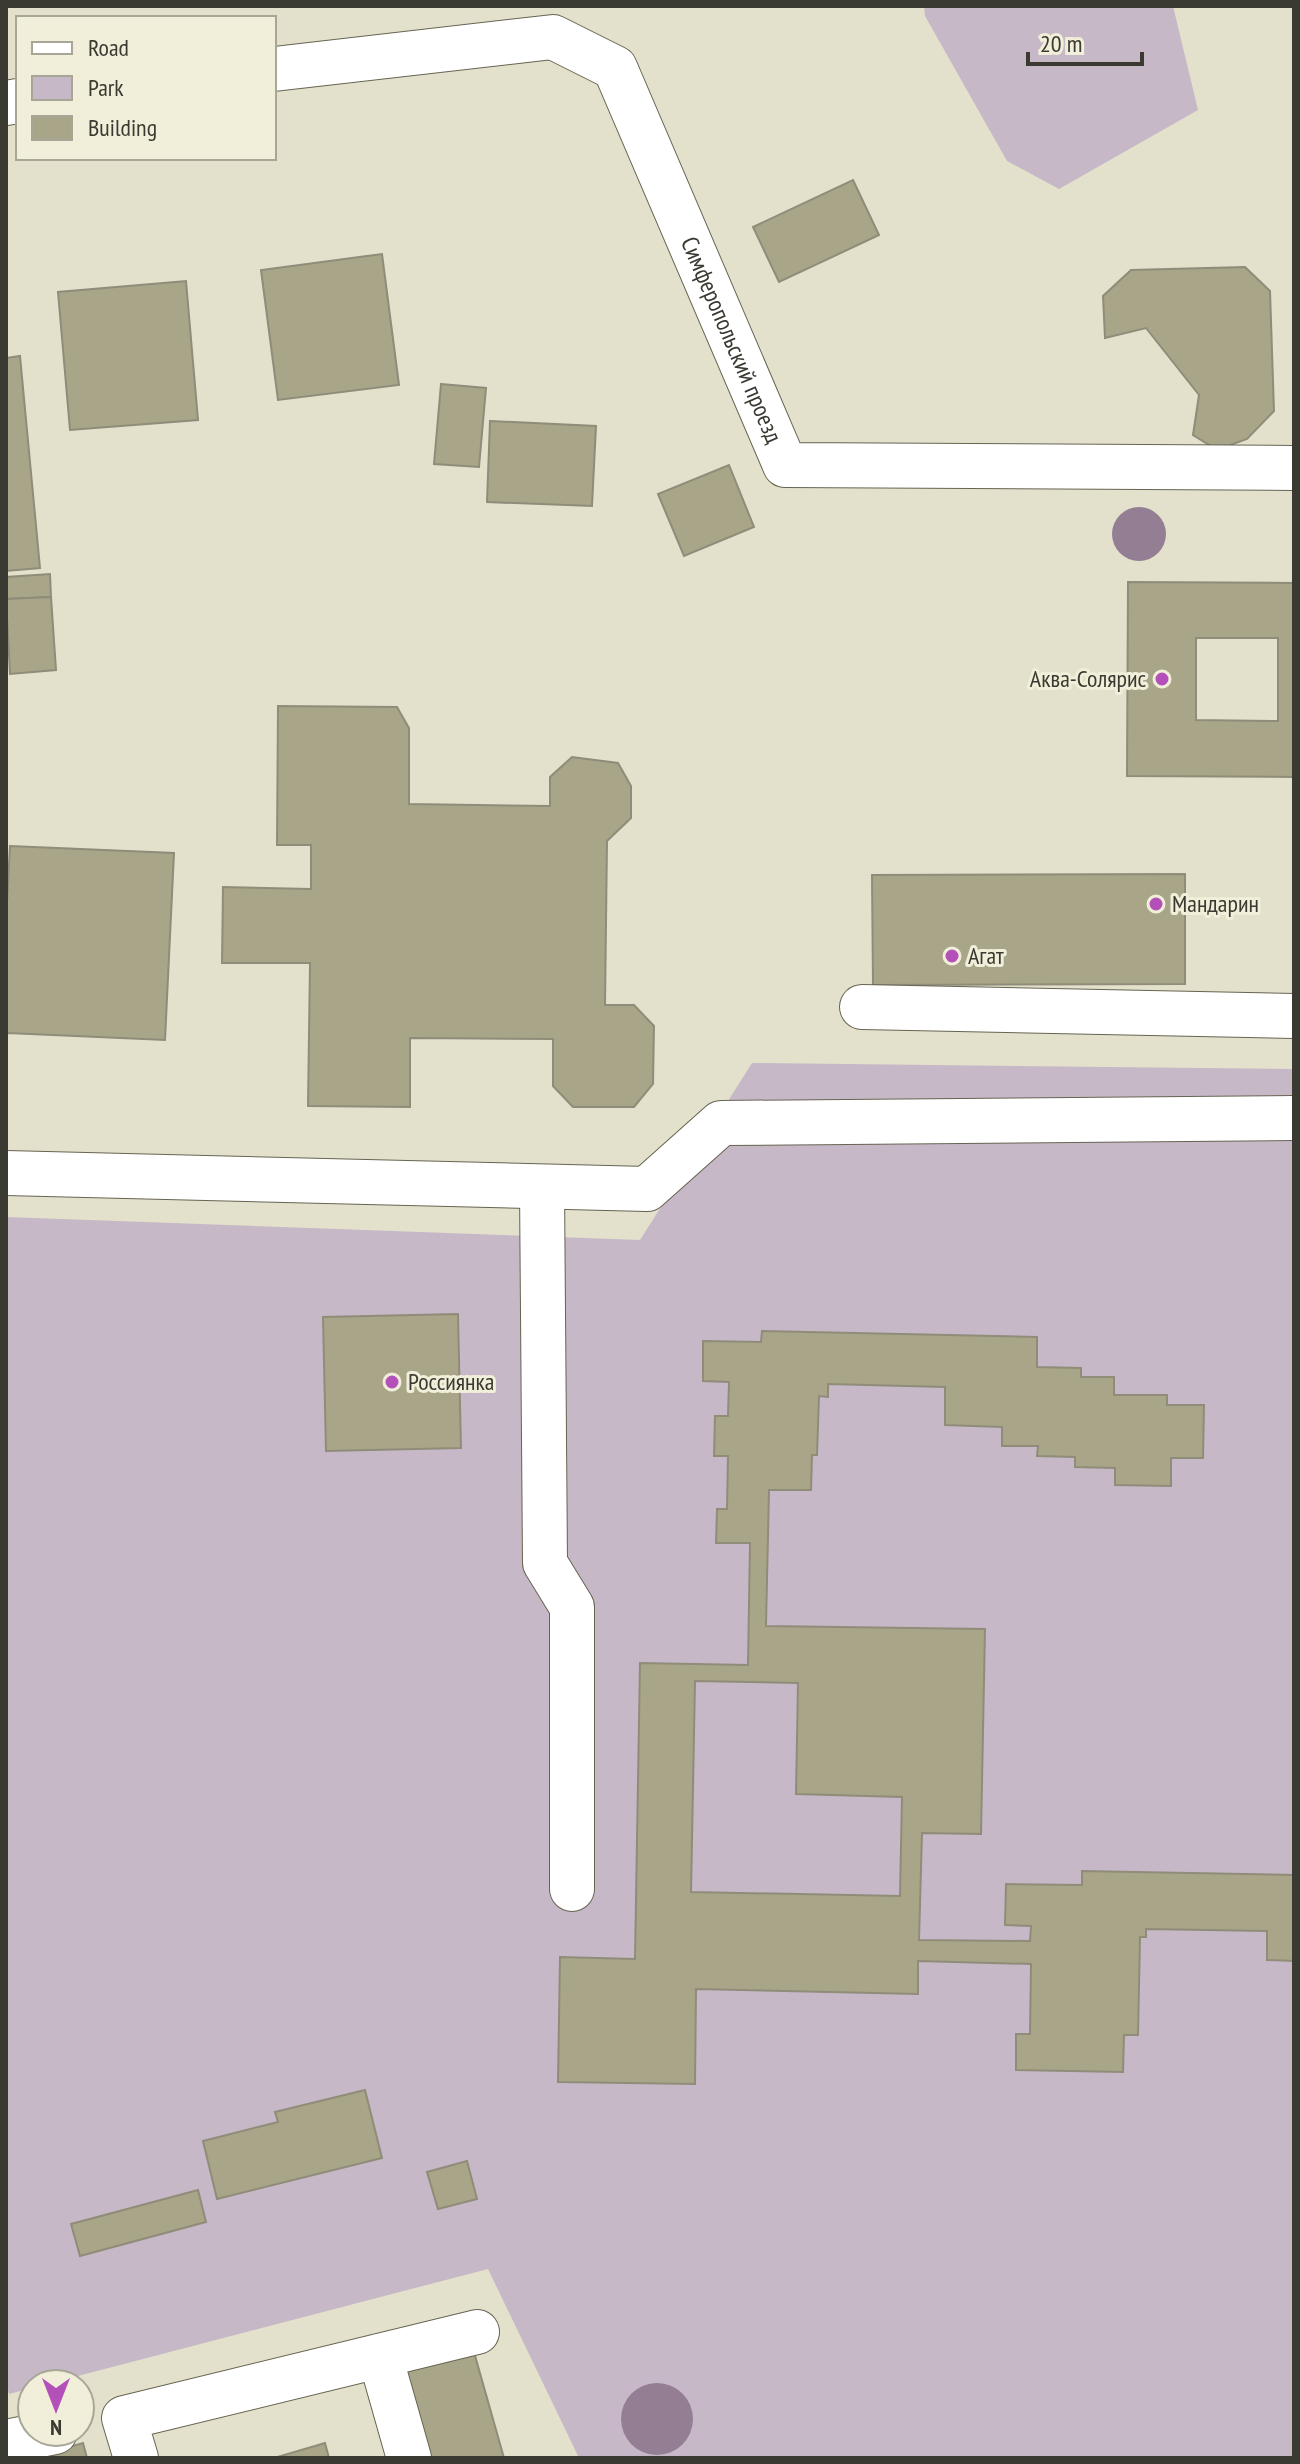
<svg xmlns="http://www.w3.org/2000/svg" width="1300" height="2464" font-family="'PT Sans Narrow',sans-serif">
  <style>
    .green { fill: #c7b8c7 }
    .water { fill: #937e94 }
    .building { fill: #a8a588; stroke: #8f8c79; stroke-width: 2; fill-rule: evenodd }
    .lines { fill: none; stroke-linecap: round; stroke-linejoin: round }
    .minor-casing { stroke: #676452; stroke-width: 46 }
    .minor { stroke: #fff; stroke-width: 44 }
    .poi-dot { fill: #b351b9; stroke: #f1eed9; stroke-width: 3 }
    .labels { text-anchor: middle; stroke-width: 6; stroke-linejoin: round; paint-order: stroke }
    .street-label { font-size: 24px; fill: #3b3a32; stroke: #f1eed9 }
    .poi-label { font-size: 24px; fill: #3b3a32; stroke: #f1eed9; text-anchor: start }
  </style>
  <rect width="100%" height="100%" fill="#e3e1cc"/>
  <!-- green -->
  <g class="green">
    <polygon points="924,6 1173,6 1198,110 1059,189 1007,161 925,16"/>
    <polygon points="752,1063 1294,1069 1294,2458 579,2458 488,2269 47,2384 32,2384 32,2388 9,2394 6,2382 6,1217 640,1240"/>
  </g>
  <!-- water -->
  <g class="water">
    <circle cx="1139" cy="534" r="27"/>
    <circle cx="657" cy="2419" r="36"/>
  </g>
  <!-- building -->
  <g class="building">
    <polygon points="853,180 879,235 779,282 753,227"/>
    <polygon points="382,254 399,385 278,400 261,270"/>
    <polygon points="1245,267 1270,291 1274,411 1247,439 1217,450 1193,435 1199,395 1146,328 1105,338 1103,296 1131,270"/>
    <polygon points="186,281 198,420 70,430 58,292"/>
    <polygon points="20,356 40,568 6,571 6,358"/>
    <polygon points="441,384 486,388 479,467 434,464"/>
    <polygon points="490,421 596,426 592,506 487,502"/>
    <polygon points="729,465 754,527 684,556 658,494"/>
    <polygon points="50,574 51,597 6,599 6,577"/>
    <path d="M 1128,582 L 1294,583 L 1294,777 L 1127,776 ZM 1196,638 L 1278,638 L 1278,721 L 1196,720 Z"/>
    <polygon points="51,597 56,670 10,674 6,599"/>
    <polygon points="278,706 397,707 409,728 409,804 550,806 550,777 572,757 618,763 631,786 631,818 607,841 605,1005 634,1005 654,1026 653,1084 634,1107 573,1107 553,1086 553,1039 410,1038 410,1107 308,1106 310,963 222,963 223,887 311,889 311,845 277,845"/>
    <polygon points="10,846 174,853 165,1040 7,1033 6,1060 6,920"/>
    <polygon points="1185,874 1185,984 873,985 872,875"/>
    <polygon points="458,1314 461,1448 326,1451 323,1317"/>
    <path d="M 762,1331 L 1037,1337 L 1037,1367 L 1081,1368 L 1081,1377 L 1114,1377 L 1114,1395 L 1167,1395 L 1167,1405 L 1204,1405 L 1203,1458 L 1171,1458 L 1171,1486 L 1115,1485 L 1115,1468 L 1075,1467 L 1075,1457 L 1037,1456 L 1038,1446 L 1002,1446 L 1002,1427 L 945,1425 L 945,1387 L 828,1384 L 828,1397 L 819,1396 L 817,1455 L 812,1455 L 811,1490 L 769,1490 L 766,1626 L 985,1629 L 981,1834 L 922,1833 L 919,1940 L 1030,1941 L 1031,1926 L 1005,1925 L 1006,1884 L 1082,1885 L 1082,1871 L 1294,1875 L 1294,1961 L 1267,1960 L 1267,1931 L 1146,1929 L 1146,1937 L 1140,1937 L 1138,2035 L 1124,2035 L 1123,2072 L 1016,2070 L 1016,2034 L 1030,2034 L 1031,1964 L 918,1961 L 918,1994 L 696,1989 L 695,2084 L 558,2082 L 560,1957 L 635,1959 L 640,1663 L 748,1665 L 750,1543 L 716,1543 L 717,1509 L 727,1509 L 728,1456 L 714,1456 L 715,1416 L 728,1416 L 729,1382 L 703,1381 L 703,1341 L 761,1342 ZM 695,1681 L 798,1683 L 796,1794 L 902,1797 L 900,1896 L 691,1892 Z"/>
    <polygon points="365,2090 382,2158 217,2199 203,2141 278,2122 275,2112"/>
    <polygon points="467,2161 477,2199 438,2209 427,2172"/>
    <polygon points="198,2190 206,2222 80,2256 71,2224"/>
    <polygon points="472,2345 504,2458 427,2458 400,2365"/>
    <polygon points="83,2443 87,2458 32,2458"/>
    <polygon points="325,2443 329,2458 274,2458"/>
  </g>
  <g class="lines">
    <defs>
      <g id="minor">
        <path id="s1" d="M 274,69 L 553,37 L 615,68 L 785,465 L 1294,468"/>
        <polyline points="6,103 18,101"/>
        <polyline points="862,1007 1294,1016"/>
        <polyline points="6,1173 647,1189 721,1123 1294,1118"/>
        <polyline points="542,1187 545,1563 572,1607 572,1889"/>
        <polyline points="380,2356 409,2458"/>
        <polyline points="6,2442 55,2432"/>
        <polyline points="136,2458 124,2418 477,2332"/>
      </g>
    </defs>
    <!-- minor casing -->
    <use href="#minor" class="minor-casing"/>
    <!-- minor -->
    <use href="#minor" class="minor"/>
  </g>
  <!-- markers -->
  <g class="poi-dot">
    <circle cx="1162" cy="679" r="8"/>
    <circle cx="1156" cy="904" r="8"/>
    <circle cx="952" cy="956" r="8"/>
    <circle cx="392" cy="1382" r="8"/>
  </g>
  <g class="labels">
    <!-- street labels -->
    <g class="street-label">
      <text dy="8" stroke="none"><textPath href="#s1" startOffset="646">Симферопольский проезд</textPath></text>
    </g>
    <!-- poi labels -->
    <g class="poi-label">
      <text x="1146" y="687" text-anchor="end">Аква-Солярис</text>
      <text x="1172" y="912">Мандарин</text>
      <text x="968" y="964">Агат</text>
      <text x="408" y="1390">Россиянка</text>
    </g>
  </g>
  <!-- border -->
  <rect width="1300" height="2464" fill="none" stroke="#3b3a32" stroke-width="16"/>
  <!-- legend -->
  <rect x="16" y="16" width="260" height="144" fill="#f1eed9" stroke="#a8a696" stroke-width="2"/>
  <rect x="32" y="42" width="40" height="12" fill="#ffffff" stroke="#a8a696" stroke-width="2"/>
  <text x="88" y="56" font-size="24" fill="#3b3a32">Road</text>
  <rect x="32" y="76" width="40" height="24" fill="#c7b8c7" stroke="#a8a696" stroke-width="2"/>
  <text x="88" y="96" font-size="24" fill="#3b3a32">Park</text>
  <rect x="32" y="116" width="40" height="24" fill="#a8a588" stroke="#a8a696" stroke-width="2"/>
  <text x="88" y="136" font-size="24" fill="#3b3a32">Building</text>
  <!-- north arrow -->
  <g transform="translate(56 2408) rotate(180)"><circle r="38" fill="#f1eed9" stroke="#a8a696" stroke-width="2"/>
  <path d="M0-6L14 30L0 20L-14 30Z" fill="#b351b9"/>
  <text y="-12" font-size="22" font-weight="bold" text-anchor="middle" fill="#3b3a32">N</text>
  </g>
  <!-- scale -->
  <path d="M1028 52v12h114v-12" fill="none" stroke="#3b3a32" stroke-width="4"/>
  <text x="1040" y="52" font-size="24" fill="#3b3a32" stroke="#f1eed9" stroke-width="6" paint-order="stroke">20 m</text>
</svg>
